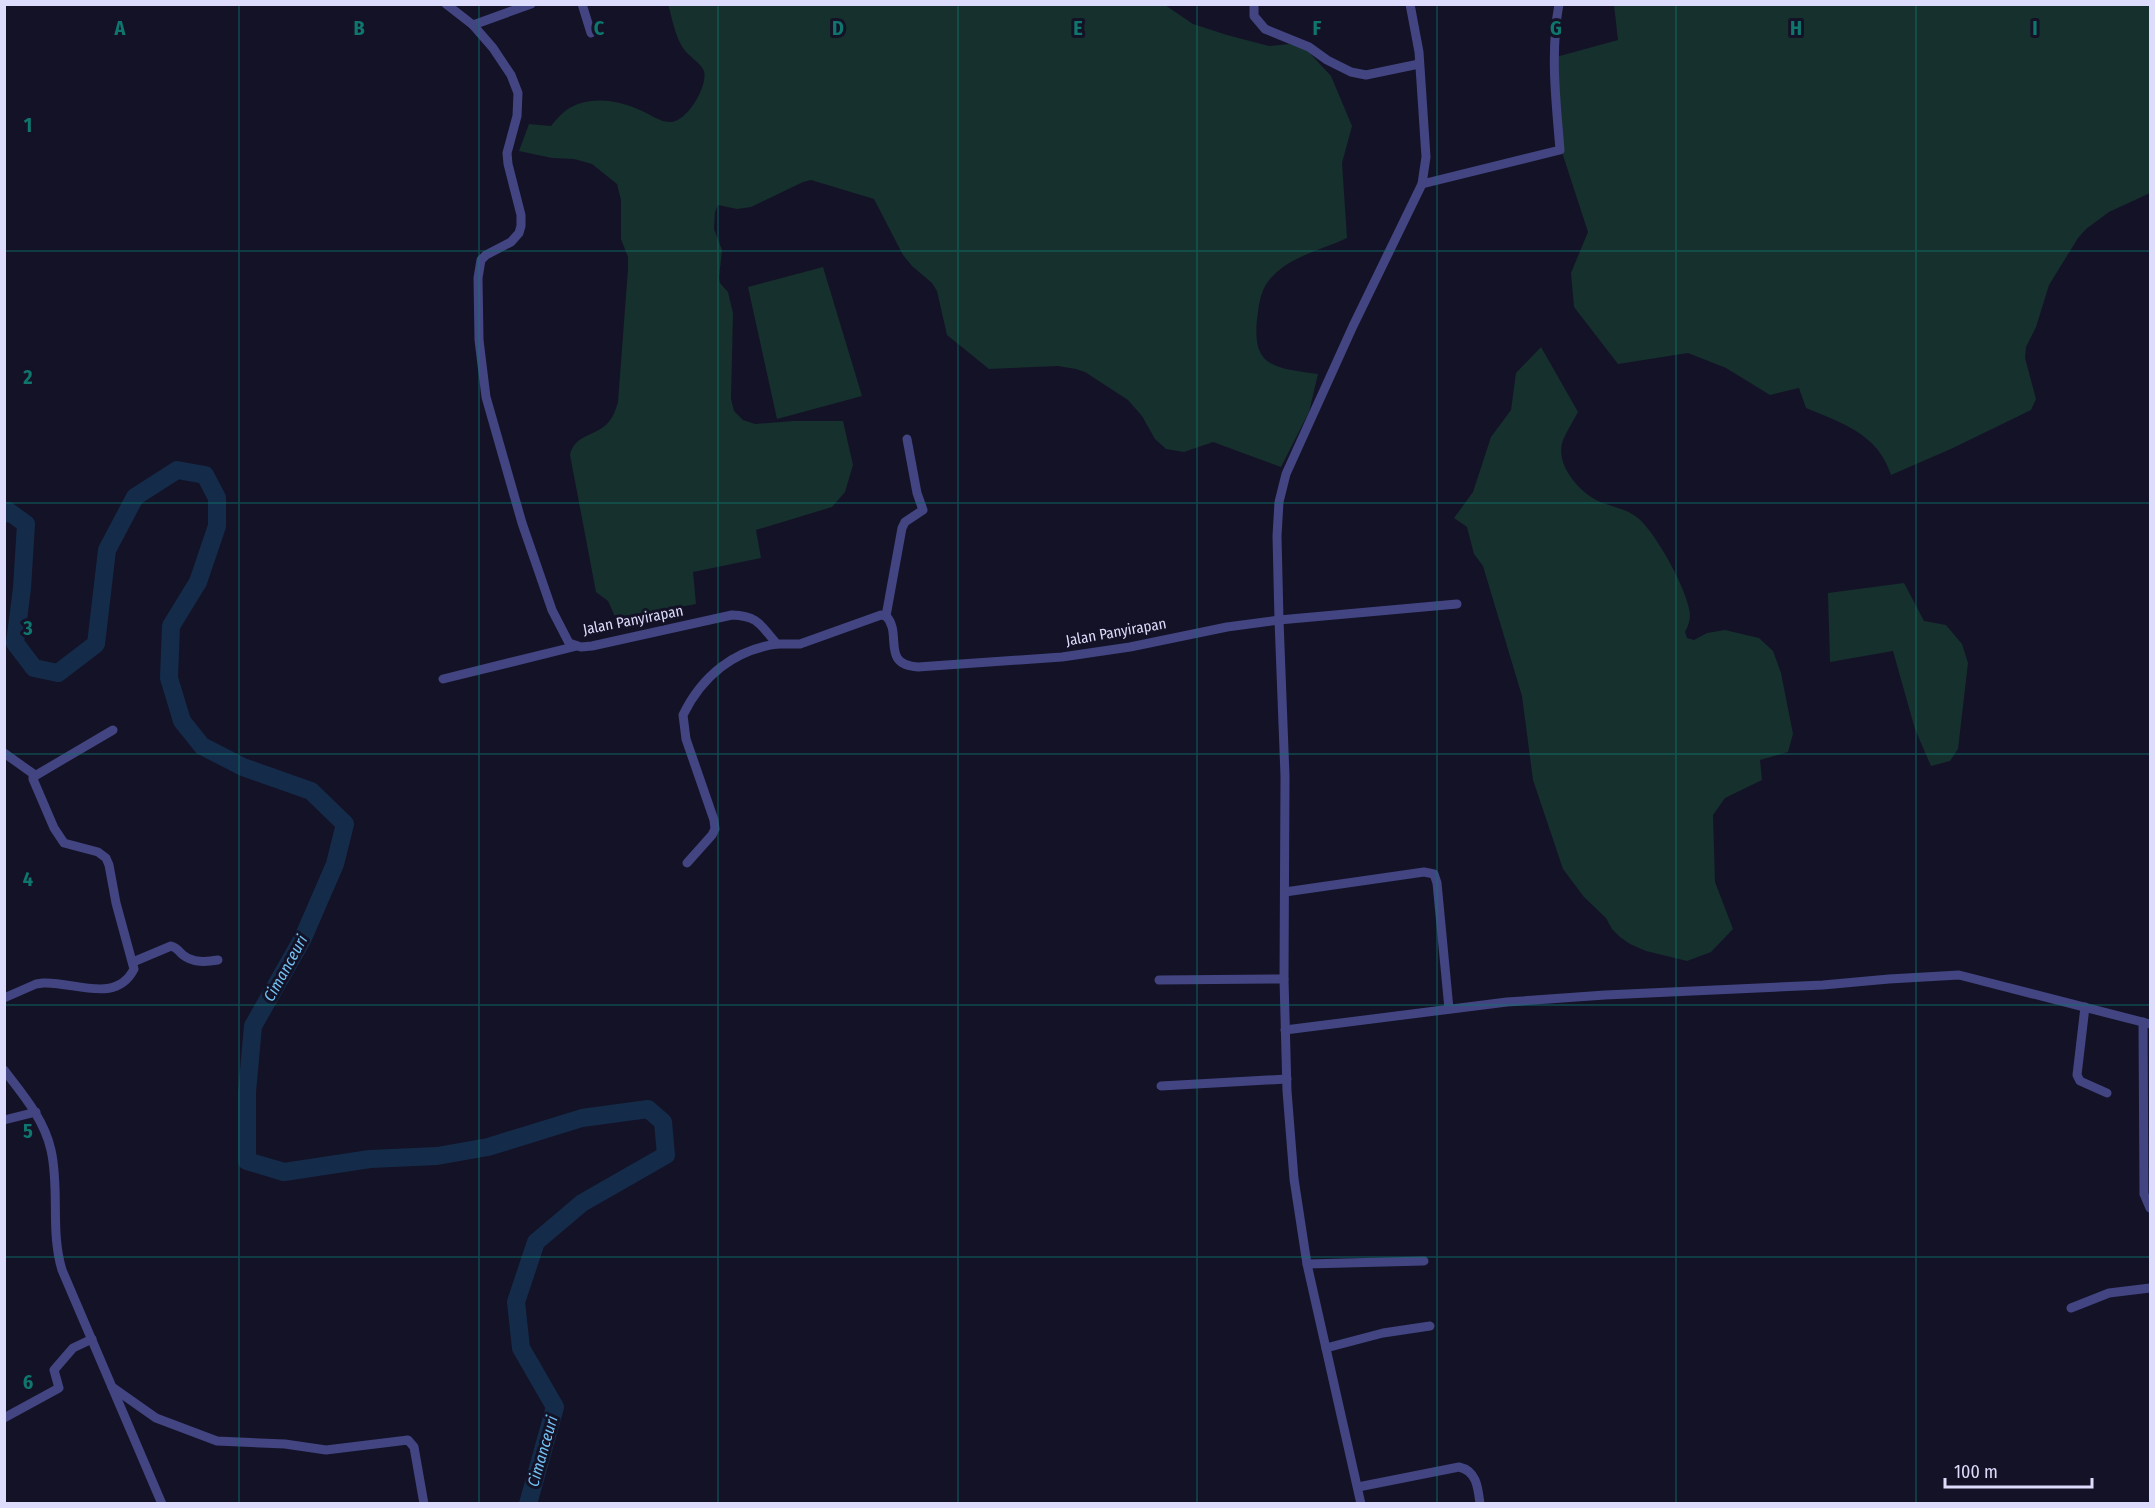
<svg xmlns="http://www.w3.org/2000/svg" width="2155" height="1508" font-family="'Fira Sans Condensed',sans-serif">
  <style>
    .green { fill: #16302d }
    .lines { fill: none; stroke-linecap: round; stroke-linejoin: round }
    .river { stroke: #142c49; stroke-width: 18 }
    .minor { stroke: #424581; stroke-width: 9 }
    .grid { fill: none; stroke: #0f766e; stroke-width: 1.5; stroke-opacity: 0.55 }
    .labels { text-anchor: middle; stroke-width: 6; stroke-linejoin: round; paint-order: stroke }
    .street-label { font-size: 15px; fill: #dddcfc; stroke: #141227 }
    .water-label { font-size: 16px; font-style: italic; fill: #73c2f2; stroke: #141227 }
    .grid-label { font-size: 20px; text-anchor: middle; font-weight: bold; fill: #0f766e; stroke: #141227; stroke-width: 6; stroke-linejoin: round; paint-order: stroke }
  </style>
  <rect width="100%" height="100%" fill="#141227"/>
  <!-- green -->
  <g class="green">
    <path d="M 668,4 L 1165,5 L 1193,24 L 1227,35 L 1269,46 L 1289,44 L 1306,49 L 1331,76 L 1352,126 L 1342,163 L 1347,238 C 1324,249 1296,255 1277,272 C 1264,283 1260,295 1258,312 C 1250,366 1271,368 1318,374 L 1309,412 L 1281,467 L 1213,442 L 1184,452 L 1166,449 L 1155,439 L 1142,416 L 1128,400 L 1085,372 L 1076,369 L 1058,366 L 989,369 L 947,335 L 937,291 L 932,283 L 912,266 L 903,255 L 874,199 L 811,180 L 803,182 L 751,207 L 737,209 L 718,205 L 715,212 L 714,229 L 722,250 L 719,278 L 720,283 L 728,292 L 733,313 L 731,399 L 734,411 L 743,420 L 755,424 L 793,421 L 843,421 L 853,465 L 845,492 L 832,507 L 756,530 L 761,558 L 693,572 L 696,604 L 616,619 L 608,601 L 596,592 L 570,455 C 574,435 595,436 607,424 C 613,418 616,409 618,402 L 628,269 L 628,257 L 621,239 L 621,200 L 617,184 L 592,164 L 574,159 L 552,158 L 519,151 L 529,124 L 551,126 C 555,121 559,116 564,112 C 586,94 619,100 642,111 C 651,115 662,123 672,122 C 688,120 708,86 704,71 C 701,63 688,56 683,48 C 675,36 672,18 668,4 Z"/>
    <path d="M 1614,5 L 2150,5 L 2150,193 L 2109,212 L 2086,229 L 2078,238 L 2049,285 L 2036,327 L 2026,347 L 2025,358 L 2036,399 L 2031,410 L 1953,448 L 1891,475 C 1878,434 1842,423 1806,408 L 1799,388 L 1770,395 L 1726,368 L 1688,353 L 1618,364 L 1574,307 L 1571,273 L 1588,232 L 1558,140 L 1556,57 L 1618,40 Z"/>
    <polygon points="823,267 862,396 777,419 748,287"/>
    <path d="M 1541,347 L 1578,412 C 1573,421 1567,431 1563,440 C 1554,465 1580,493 1600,502 C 1613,507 1627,509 1638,518 C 1656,533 1688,591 1690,614 C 1690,621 1688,626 1685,632 L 1687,638 L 1694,640 L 1707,633 L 1725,630 L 1759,638 L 1773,651 L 1781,673 L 1793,734 L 1788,752 L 1760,760 L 1762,780 L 1725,798 L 1713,815 L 1715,882 L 1733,929 L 1711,952 L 1687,961 L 1646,951 L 1630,944 L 1620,937 L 1612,929 L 1606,918 L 1584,897 L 1563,869 L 1533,780 L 1522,696 L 1483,566 L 1474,554 L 1467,527 L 1454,518 L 1473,492 L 1491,437 L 1511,410 L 1516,373 Z"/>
    <polygon points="1904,583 1924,621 1946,625 1962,644 1968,663 1958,749 1950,761 1931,766 1915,729 1893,651 1830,662 1828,593"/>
  </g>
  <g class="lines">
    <!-- river -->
    <polyline class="river" points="4,514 8,511 26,524 22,588 15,643 34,668 58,673 96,644 107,550 135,497 177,470 205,475 217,498 217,526 198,582 171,626 169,678 182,721 202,746 243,767 311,791 345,824 335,864 303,938 253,1026 247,1092 247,1161 284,1172 370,1159 437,1156 488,1147 582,1118 648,1109 663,1122 666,1155 582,1203 536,1242 516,1302 521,1348 555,1407 528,1504"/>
    <!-- minor -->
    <g class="minor">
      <path d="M 446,4 L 473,25 L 493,48 L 511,75 L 518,93 L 517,116 L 507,153 L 508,164 L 521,215 L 521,226 L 519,233 L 511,242 L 486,255 L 481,260 L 478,278 L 479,340 L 486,397 L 522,523 L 552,610 L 569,643 L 581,647 L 592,646 L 732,615 C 759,616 760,625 777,644 L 800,644 L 881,615 L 886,616 C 903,633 880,665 918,667 L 1062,657 L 1130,647 L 1227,627 L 1279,620 L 1457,604"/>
      <polyline points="582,4 591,33"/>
      <polyline points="1254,4 1254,16 1265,29 1309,47 1327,60 1351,72 1366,75 1419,64"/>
      <polyline points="473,25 531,4"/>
      <path d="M 1422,184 L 1560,150 C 1556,101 1550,53 1559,4"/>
      <polyline points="886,616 902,528 905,522 923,510 917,493 907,439"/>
      <polyline points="443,679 577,646"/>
      <polyline points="4,753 35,775"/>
      <path d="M 687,863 L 712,835 L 715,829 L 714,820 L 686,739 L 683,715 C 702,676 734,650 777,644"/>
      <polyline points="1285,892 1424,872 1434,874 1437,883 1449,1009"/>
      <path d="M 133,962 L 171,946 C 178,948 178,951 183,955 C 193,963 206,962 218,960"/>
      <polyline points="1159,980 1284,979"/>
      <path d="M 4,998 L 36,984 L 43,983 C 73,981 116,1005 134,969 L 116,903 L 109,865 L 106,858 L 98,852 L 64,843 L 54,828 L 33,779 L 33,777 L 113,730"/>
      <polyline points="2085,1007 2077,1075 2080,1081 2107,1093"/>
      <polyline points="2143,1022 2144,1194 2150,1208"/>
      <polyline points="1285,1030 1507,1002 1605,995 1823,985 1889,979 1959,975 2150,1024"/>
      <path d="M 4,1070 C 23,1095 44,1119 51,1150 C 60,1190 50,1230 62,1270 L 162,1504"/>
      <polyline points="1161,1086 1287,1079"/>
      <polyline points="4,1120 36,1112"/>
      <polyline points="1307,1264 1424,1261"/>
      <polyline points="2071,1308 2109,1293 2150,1288"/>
      <polyline points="1326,1348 1383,1333 1430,1326"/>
      <polyline points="112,1387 156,1418 217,1441 285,1444 326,1450 408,1440 414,1447 424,1504"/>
      <polyline points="4,1418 59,1388 54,1370 73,1348 92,1339"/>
      <path d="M 1358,1487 L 1459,1467 C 1477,1471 1478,1488 1480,1504"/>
      <polyline points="1361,1504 1307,1264 1294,1179 1287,1091 1284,979 1285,776 1279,620 1277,536 1279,502 1286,474 1353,326 1422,184 1426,157 1419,52 1410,4"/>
    </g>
  </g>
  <!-- grid -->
  <path class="grid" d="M 239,4 L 239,1504M 479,4 L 479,1504M 718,4 L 718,1504M 958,4 L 958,1504M 1197,4 L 1197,1504M 1437,4 L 1437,1504M 1676,4 L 1676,1504M 1916,4 L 1916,1504M 4,251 L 2150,251M 4,503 L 2150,503M 4,754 L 2150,754M 4,1005 L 2150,1005M 4,1257 L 2150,1257"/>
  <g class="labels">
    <!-- street labels -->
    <g class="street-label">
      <text transform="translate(633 620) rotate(-11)" y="5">Jalan Panyirapan</text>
      <text transform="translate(1116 632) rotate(-10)" y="5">Jalan Panyirapan</text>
    </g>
    <!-- water labels -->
    <g class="water-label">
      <text transform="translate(285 968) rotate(-61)" y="6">Cimanceuri</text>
      <text transform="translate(542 1451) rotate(-74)" y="6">Cimanceuri</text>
    </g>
  </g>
  <g class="grid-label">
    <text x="120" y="35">A</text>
    <text x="359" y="35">B</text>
    <text x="599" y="35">C</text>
    <text x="838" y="35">D</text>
    <text x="1078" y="35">E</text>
    <text x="1317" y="35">F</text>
    <text x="1556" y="35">G</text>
    <text x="1796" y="35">H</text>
    <text x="2035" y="35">I</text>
    <text x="28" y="132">1</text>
    <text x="28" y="384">2</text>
    <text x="28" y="635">3</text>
    <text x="28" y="886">4</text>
    <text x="28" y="1138">5</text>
    <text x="28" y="1389">6</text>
  </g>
  <!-- border -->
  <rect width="2155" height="1508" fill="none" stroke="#dddcfc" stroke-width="12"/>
  <!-- scale -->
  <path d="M1945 1478v9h147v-9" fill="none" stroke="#dddcfc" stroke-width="3"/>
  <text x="1954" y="1478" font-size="18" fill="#dddcfc" stroke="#141227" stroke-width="4.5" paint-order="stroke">100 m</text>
</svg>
